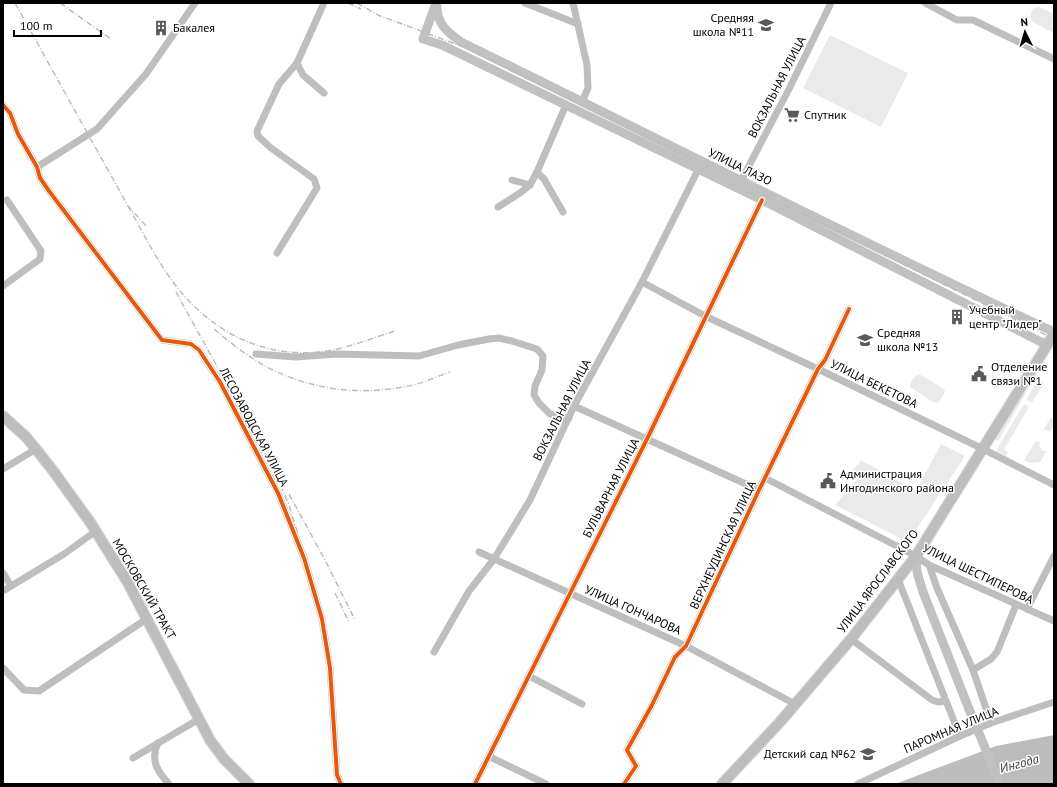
<svg xmlns="http://www.w3.org/2000/svg" width="1057" height="787" font-family="'PT Sans',sans-serif">
  <style>
    .green { fill: #eaeaea }
    .water { fill: #bcbcbc }
    .lines { fill: none; stroke-linecap: round; stroke-linejoin: round }
    .primary-casing { stroke: #dbdbdb; stroke-width: 12 }
    .street { stroke: #bebebe; stroke-width: 7 }
    .secondary { stroke: #c1c1c1; stroke-width: 9 }
    .primary { stroke: #bdbdbd; stroke-width: 10 }
    .rail { stroke: #bdbdbd; stroke-width: 1.5; stroke-dasharray: 6 2 1 2; stroke-linecap: butt }
    .secondary-bridge { stroke: #c1c1c1; stroke-width: 9 }
    .cycleway-casing { stroke: #fff; stroke-width: 6 }
    .cycleway { stroke: #e8590c; stroke-width: 4 }
    .labels { text-anchor: middle; stroke-width: 3; stroke-linejoin: round; paint-order: stroke }
    .poi-label { font-size: 12px; fill: #000; stroke: #fff; text-anchor: start }
    .street-label { font-size: 12px; fill: #000; stroke: #fff }
    .water-label { font-size: 13px; font-style: italic; fill: #404040; stroke: #fff }
  </style>
  <rect width="100%" height="100%" fill="#fff"/>
  <!-- green -->
  <g class="green">
    <path d="M 1040,7 L 1054,14 L 1054,33 L 1033,22 C 1028,17 1031,13 1034,8 Z"/>
    <polygon points="830,35 908,73 881,127 803,88"/>
    <path d="M 919,374 L 944,389 L 945,392 L 939,402 L 936,403 L 933,402 L 910,387 C 910,382 914,376 919,374 Z"/>
    <polygon points="1038,379 1044,383 1032,403 1026,400"/>
    <polygon points="1024,391 1026,393 998,441 993,439"/>
    <polygon points="1024,404 1029,407 1004,449 1008,452 1006,456 996,451"/>
    <path d="M 1051,417 C 1055,423 1054,425 1050,431 L 1043,430 Z"/>
    <polygon points="1036,441 1040,442 1039,446 1043,451 1047,451 1040,462 1029,463 1024,460"/>
    <polygon points="941,444 965,456 908,542 835,505 859,477 852,472 861,460 916,491"/>
  </g>
  <!-- water -->
  <polygon class="water" points="1054,735 1054,784 895,784 996,746"/>
  <g class="lines">
    <defs>
      <g id="primary">
        <polyline points="3,416 26,437 36,449 54,472 90,522 128,583 210,740 224,759 249,784"/>
        <polyline points="722,784 780,722 851,639 916,556 1054,334"/>
      </g>
    </defs>
    <!-- primary casing -->
    <use href="#primary" class="primary-casing"/>
    <!-- street -->
    <g class="street">
      <polyline points="525,3 578,24"/>
      <polyline points="573,3 587,65 588,88 582,102"/>
      <polyline points="925,3 957,20 973,20 1054,59"/>
      <polyline points="297,63 303,75 324,93"/>
      <polyline points="3,105 10,113 18,134 37,167 40,178 49,191 162,340 191,344 199,350 220,382 278,493 304,558 322,619 330,668 337,775 341,784"/>
      <polyline points="37,167 97,129 146,74 195,3"/>
      <polyline points="537,172 544,179 563,212"/>
      <polyline points="512,180 530,185"/>
      <polyline points="741,181 789,89 831,3"/>
      <polyline points="498,207 520,193 530,185 537,172 566,105"/>
      <polyline points="277,253 317,188 314,179 271,148 258,136 257,131 279,84 297,63 323,5"/>
      <polyline points="642,282 707,317 818,369 983,449 1054,485"/>
      <polyline points="3,286 40,259 41,251 7,200"/>
      <polyline points="256,354 296,357 336,354 419,356 458,345 489,339 499,338 512,341 537,349 543,356 542,370 535,386 534,395 539,403 550,414 560,417 569,418"/>
      <polyline points="574,406 759,490"/>
      <polyline points="3,469 36,449"/>
      <polyline points="765,478 916,556 929,565 1054,621"/>
      <polyline points="479,552 686,646 795,704"/>
      <polyline points="929,565 937,588 973,670 991,723"/>
      <polyline points="3,573 11,586"/>
      <polyline points="898,579 946,701"/>
      <polyline points="3,591 64,554 96,531"/>
      <polyline points="1027,609 1054,556"/>
      <polyline points="851,639 932,700 938,702 946,701 960,736"/>
      <polyline points="434,652 469,591 494,559 530,500 574,406 642,282 698,170"/>
      <polyline points="3,668 24,690 39,691 148,618"/>
      <polyline points="973,670 991,659 997,652 1016,605"/>
      <polyline points="529,676 582,704"/>
      <path d="M 158,743 C 150,760 157,771 169,784"/>
      <polyline points="490,757 546,784"/>
      <polyline points="133,758 199,719"/>
      <polyline points="475,784 647,439 762,200"/>
      <polyline points="624,784 636,766 627,750 652,705 675,657 686,646 759,490 818,369 825,360 849,309"/>
      <polyline points="858,784 960,736 991,723 1054,702"/>
    </g>
    <!-- secondary -->
    <g class="secondary">
      <polyline points="436,3 423,39 442,45 762,200 1047,345"/>
      <path d="M 437,6 C 437,24 447,32 461,42 C 659,139 854,239 1054,332"/>
      <polyline points="916,556 917,572 923,592 969,709"/>
    </g>
    <!-- primary -->
    <use href="#primary" class="primary"/>
    <!-- rail -->
    <g class="rail">
      <polyline points="15,3 128,206 147,227"/>
      <polyline points="60,3 111,39"/>
      <polyline points="348,3 361,9"/>
      <polyline points="357,3 378,15 469,49 1054,339"/>
      <path d="M 128,206 C 141,229 153,253 168,275 C 203,326 256,358 319,352 C 343,350 372,338 395,331"/>
      <polyline points="176,292 273,468 289,505 302,548"/>
      <path d="M 214,329 C 234,346 257,364 282,374 C 324,392 369,395 413,385 C 426,382 438,376 450,372"/>
      <polyline points="289,494 325,560 355,620"/>
      <polyline points="335,593 349,622"/>
    </g>
    <!-- secondary-bridge -->
    <polyline class="secondary-bridge" points="969,709 1000,784"/>
    <defs>
      <g id="cycleway">
        <polyline points="3,105 10,113 18,134 37,167 40,178 49,191 162,340 191,344 199,350 220,382 278,493 304,558 322,619 330,668 337,775 341,784"/>
        <polyline points="475,784 647,439 762,200"/>
        <polyline points="624,784 636,766 627,750 652,705 675,657 686,646 759,490 818,369 825,360 849,309"/>
      </g>
    </defs>
    <!-- cycleway casing -->
    <use href="#cycleway" class="cycleway-casing"/>
    <!-- cycleway -->
    <use href="#cycleway" class="cycleway"/>
  </g>
  <!-- icons -->
  <defs>
    <symbol id="school-bare" viewBox="-9 -9 18 18"><path d="M0-5L7-2L0 1L-7-2ZM-4 1L0 2.5L4 1V4Q0 6-4 4Z" fill="#595959" stroke="#fff" stroke-width="2.5" paint-order="stroke"/></symbol>
    <symbol id="building-bare" viewBox="-9 -9 18 18"><path d="M-4-6H4V6H1V3H-1V6H-4ZM-2.5-4.3h1.7v1.8h-1.7ZM.8-4.3h1.7v1.8H.8ZM-2.5-1h1.7V.8h-1.7ZM.8-1h1.7V.8H.8Z" fill="#595959" stroke="#fff" stroke-width="2.5" paint-order="stroke"/></symbol>
    <symbol id="supermarket-bare" viewBox="-9 -9 18 18"><path d="M-6-5.5h2.5l.6 2H6L4.5 2H-2.5L-4.4-4H-6ZM-1.5 3.2a1.3 1.3 0 1 0 .1 0ZM3 3.2a1.3 1.3 0 1 0 .1 0Z" fill="#595959" stroke="#fff" stroke-width="2.5" paint-order="stroke"/></symbol>
    <symbol id="civic-bare" viewBox="-9 -9 18 18"><path d="M-.6-6.5H3V-4.5H.6V-3L4-1V1h2V6H-6V1h2V-1L-.6-3ZM-1.2 2.5V6h2.4V2.5Z" fill="#595959" stroke="#fff" stroke-width="2.5" paint-order="stroke"/></symbol>
  </defs>
  <g fill-rule="evenodd">
    <use href="#school-bare" x="755" y="14" width="22" height="22"/>
    <use href="#building-bare" x="150" y="17" width="22" height="22"/>
    <use href="#supermarket-bare" x="781" y="104" width="22" height="22"/>
    <use href="#building-bare" x="946" y="306" width="22" height="22"/>
    <use href="#school-bare" x="854" y="329" width="22" height="22"/>
    <use href="#civic-bare" x="968" y="363" width="22" height="22"/>
    <use href="#civic-bare" x="817" y="470" width="22" height="22"/>
    <use href="#school-bare" x="857" y="743" width="22" height="22"/>
  </g>
  <g class="labels">
    <!-- poi labels -->
    <g class="poi-label">
      <text x="754" y="22" text-anchor="end">Средняя<tspan x="754" dy="14">школа №11</tspan></text>
      <text x="173" y="32">Бакалея</text>
      <text x="804" y="119">Спутник</text>
      <text x="969" y="314">Учебный<tspan x="969" dy="14">центр "Лидер"</tspan></text>
      <text x="877" y="337">Средняя<tspan x="877" dy="14">школа №13</tspan></text>
      <text x="991" y="371">Отделение<tspan x="991" dy="14">связи №1</tspan></text>
      <text x="840" y="478">Администрация<tspan x="840" dy="14">Ингодинского района</tspan></text>
      <text x="856" y="758" text-anchor="end">Детский сад №62</text>
    </g>
    <!-- street labels -->
    <g class="street-label">
      <text transform="translate(777 87) rotate(-63)" y="4">ВОКЗАЛЬНАЯ УЛИЦА</text>
      <text transform="translate(740 167) rotate(26)" y="4">УЛИЦА ЛАЗО</text>
      <text transform="translate(874 384) rotate(26)" y="4">УЛИЦА БЕКЕТОВА</text>
      <text transform="translate(562 410) rotate(-63)" y="4">ВОКЗАЛЬНАЯ УЛИЦА</text>
      <text transform="translate(254 427) rotate(62)" y="4">ЛЕСОЗАВОДСКАЯ УЛИЦА</text>
      <text transform="translate(611 488) rotate(-63)" y="4">БУЛЬВАРНАЯ УЛИЦА</text>
      <text transform="translate(723 545) rotate(-65)" y="4">ВЕРХНЕУДИНСКАЯ УЛИЦА</text>
      <text transform="translate(978 574) rotate(26)" y="4">УЛИЦА ШЕСТИПЕРОВА</text>
      <text transform="translate(878 581) rotate(-53)" y="4">УЛИЦА ЯРОСЛАВСКОГО</text>
      <text transform="translate(144 589) rotate(60)" y="4">МОСКОВСКИЙ ТРАКТ</text>
      <text transform="translate(633 610) rotate(24)" y="4">УЛИЦА ГОНЧАРОВА</text>
      <text transform="translate(951 730) rotate(-23)" y="4">ПАРОМНАЯ УЛИЦА</text>
    </g>
    <!-- water labels -->
    <g class="water-label">
      <text transform="translate(1019 763) rotate(-15)" y="5">Ингода</text>
    </g>
  </g>
  <!-- border -->
  <rect width="1057" height="787" fill="none" stroke="#000000" stroke-width="8"/>
  <!-- north arrow -->
  <g transform="translate(1025 32) rotate(355)" stroke="#ffffff" stroke-width="3" paint-order="stroke">
  <path d="M0-3L7 15L0 10L-7 15Z" fill="#000000"/>
  <text y="-6" font-size="11" font-weight="bold" text-anchor="middle" fill="#000000">N</text>
  </g>
  <!-- scale -->
  <path d="M14 30v6h87v-6" fill="none" stroke="#000000" stroke-width="2"/>
  <text x="20" y="30" font-size="12" fill="#000000" stroke="#ffffff" stroke-width="3" paint-order="stroke">100 m</text>
</svg>
